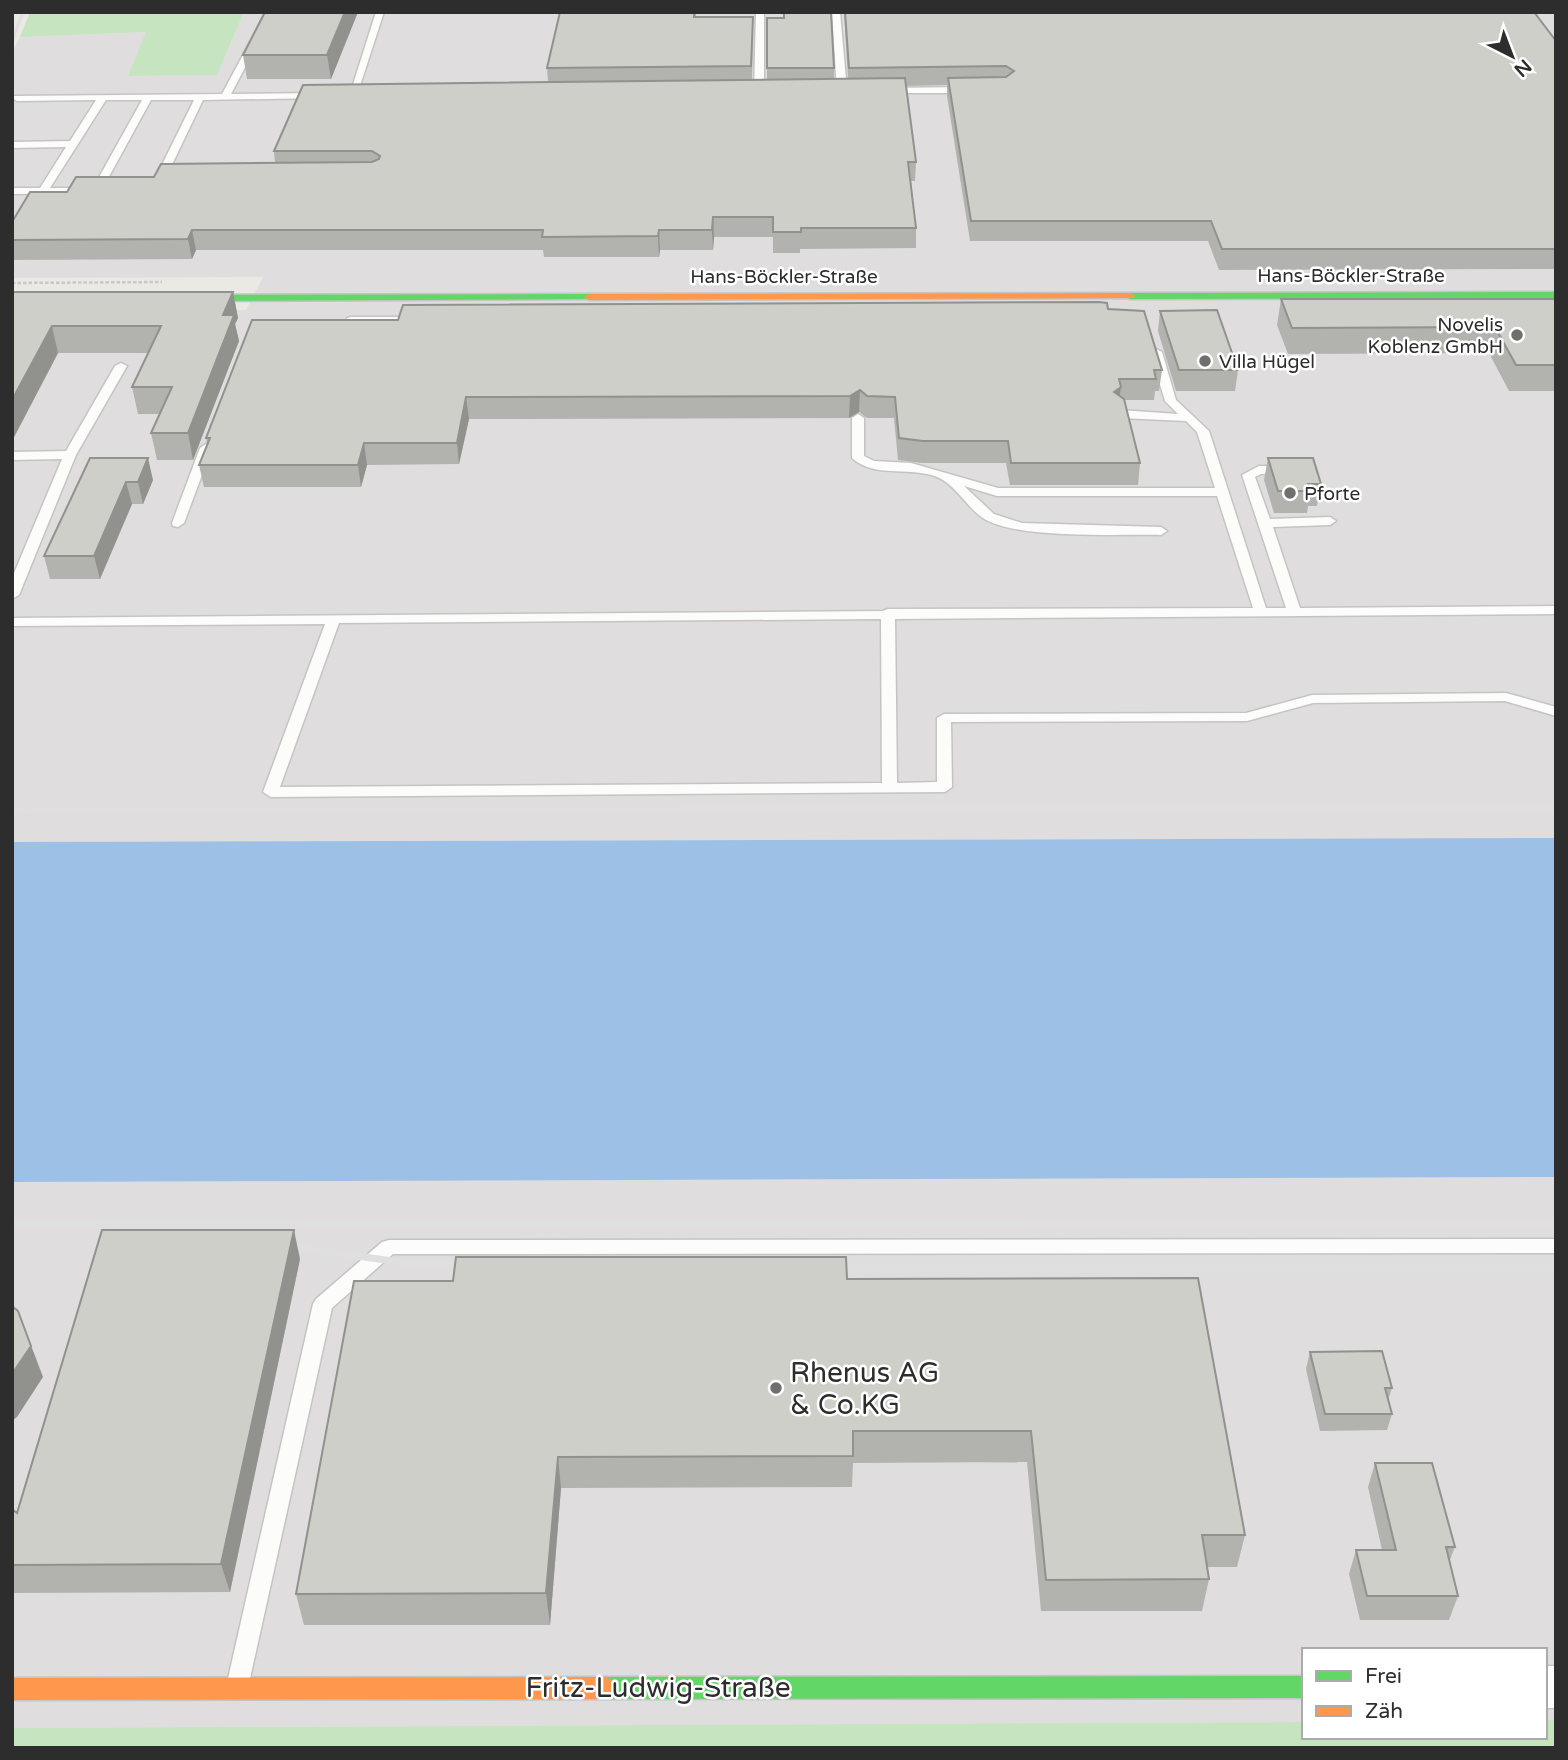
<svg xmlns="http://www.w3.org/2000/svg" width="1568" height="1760" font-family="'Varela Round',sans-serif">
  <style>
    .industrial { fill: #e0dddf }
    .green { fill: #c5e4bf }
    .water { fill: #9dc1e6 }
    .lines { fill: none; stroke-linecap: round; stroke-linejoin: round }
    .lane-casing { stroke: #c4c4c3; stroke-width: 3 }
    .street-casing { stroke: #c4c4c3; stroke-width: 3 }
    .fast-casing { stroke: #c4c4c3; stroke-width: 3 }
    .slow-casing { stroke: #c4c4c3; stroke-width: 3 }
    .path { stroke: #c8c8c8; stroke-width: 2.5; stroke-dasharray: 3.5 2; stroke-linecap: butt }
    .lane { fill: #fcfcfb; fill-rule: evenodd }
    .street { fill: #fcfcfb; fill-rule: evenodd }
    .fast { fill: #63d668; fill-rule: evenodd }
    .slow { fill: #ff974d; fill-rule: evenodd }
    .rail-far2 { stroke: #dfdfe0; stroke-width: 3.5 }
    .rail-far1 { stroke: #dfdfe0; stroke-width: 5 }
    .rail { stroke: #dfdfe0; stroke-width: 7 }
    .wall { fill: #b2b2ae }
    .shaded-wall { fill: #91918d }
    .building { fill: #cfcfca; stroke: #91918d; stroke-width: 2 }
    .poi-dot { fill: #6f6f6d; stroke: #fff; stroke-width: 2.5 }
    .labels { text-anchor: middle; stroke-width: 5; stroke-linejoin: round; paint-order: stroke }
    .far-street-label { font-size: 19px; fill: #2d2d2d; stroke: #fff }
    .far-poi-label { font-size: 19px; fill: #2d2d2d; stroke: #fff; text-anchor: start }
    .near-poi-label { font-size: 28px; fill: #2d2d2d; stroke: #fff; text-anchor: start }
    .near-street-label { font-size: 28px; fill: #2d2d2d; stroke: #fff }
  </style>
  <rect width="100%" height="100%" fill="#eae9e4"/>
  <!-- industrial -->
  <g class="industrial">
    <polygon points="244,12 1556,12 1556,838 12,842 12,311 246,310 263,277 12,278 12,54 20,37 147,32 129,76 217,75"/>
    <polygon points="1556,1177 1556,1720 1545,1720 1545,1650 1304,1650 1304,1722 12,1728 12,1182"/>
  </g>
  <!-- green -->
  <g class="green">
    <polygon points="30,12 244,12 217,75 128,76 146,32 20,37"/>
    <polygon points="1545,1720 1556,1720 1556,1748 12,1748 12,1728 1304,1722 1304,1737 1545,1737"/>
  </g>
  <!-- water -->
  <polygon class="water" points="1556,838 1556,1177 12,1182 12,842"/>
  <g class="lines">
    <defs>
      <g id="lane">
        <path d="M 266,12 L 283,12 L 272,16 L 231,94 L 320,93 L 323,94 L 323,98 L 203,100 L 166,177 L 161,180 L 156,177 L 194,100 L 151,100 L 100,193 L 12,194 L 12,188 L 40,188 L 66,147 L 12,148 L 12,142 L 70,141 L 96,100 L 17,101 L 12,98 L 14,96 L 222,94 ZM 106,100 L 142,100 L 93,188 L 50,188 Z"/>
        <polygon points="376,12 384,12 357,95 349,97"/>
        <polygon points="756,12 764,12 764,92 759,95 754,92"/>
        <polygon points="832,12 840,12 847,91 842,94 837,91"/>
        <polygon points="888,88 967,87 972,90 967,93 885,93 885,89"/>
        <polygon points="351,317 419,317 425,320 419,323 347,322 347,318"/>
        <path d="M 1156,349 L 1162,352 L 1176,400 L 1209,431 L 1266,608 L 1286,608 L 1242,475 L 1259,466 L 1287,466 L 1291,467 L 1291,473 L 1261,474 L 1255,477 L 1270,519 L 1330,517 L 1336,521 L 1330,525 L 1273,527 L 1300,608 L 1556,606 L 1556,614 L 895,619 L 897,783 L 937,782 L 937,718 L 944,714 L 1246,713 L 1312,695 L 1506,693 L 1556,707 L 1556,716 L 1505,701 L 1313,703 L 1247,721 L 951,722 L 952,787 L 945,792 L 271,797 L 263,792 L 325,624 L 12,626 L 12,618 L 883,611 L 888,609 L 1253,608 L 1217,496 L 997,496 L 964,486 L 994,514 L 1022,523 L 1161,527 L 1167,531 L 1161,535 C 1118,534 1022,539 986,520 C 970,511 959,490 943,480 C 916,464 875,480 852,458 L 852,418 L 858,414 L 864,418 L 864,456 L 874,461 L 911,463 L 998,488 L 1215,488 L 1197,432 L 1186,421 L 1120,418 L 1114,414 L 1120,410 L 1178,414 L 1165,401 L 1150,352 ZM 881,619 L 882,783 L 280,787 L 339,623 Z"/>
        <polygon points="121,363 127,366 76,455 19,595 12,599 12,578 62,459 12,460 12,452 66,451 115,366"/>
        <polygon points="206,444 212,448 184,523 178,527 173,526 172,523 200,448"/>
        <polygon points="1556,1239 1556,1253 393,1254 332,1308 249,1683 246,1690 238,1694 230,1690 227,1683 313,1304 316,1299 382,1242 389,1240"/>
      </g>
      <rect id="street" x="1545" y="1666" width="11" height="42"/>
      <g id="fast">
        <polygon points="1556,292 1556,298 1130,299 1125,296 1130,293"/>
        <polygon points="589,294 593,295 593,299 182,301 177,298 182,295"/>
        <polygon points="1304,1676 1304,1698 606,1699 598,1695 595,1688 598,1681 606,1677"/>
      </g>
      <g id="slow">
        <polygon points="1130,293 1135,296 1134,298 589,300 584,297 589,294"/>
        <polygon points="606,1677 614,1681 617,1688 614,1695 606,1699 12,1700 12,1678"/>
      </g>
    </defs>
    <!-- lane casing -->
    <use href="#lane" class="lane-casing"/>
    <!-- street casing -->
    <use href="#street" class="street-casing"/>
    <!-- fast casing -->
    <use href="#fast" class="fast-casing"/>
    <!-- slow casing -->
    <use href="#slow" class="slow-casing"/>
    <!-- path -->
    <polyline class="path" points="12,283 162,282"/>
    <!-- lane -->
    <use href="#lane" class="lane"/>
    <!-- street -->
    <use href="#street" class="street"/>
    <!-- fast -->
    <use href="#fast" class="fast"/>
    <!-- slow -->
    <use href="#slow" class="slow"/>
    <!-- rail-far2 -->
    <polyline class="rail-far2" points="12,41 23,12"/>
    <!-- rail-far1 -->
    <polyline class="rail-far1" points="12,811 1556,807"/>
    <!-- rail -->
    <g class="rail">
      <polyline points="12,1225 1556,1222"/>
      <polyline points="278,1245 400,1262 472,1268"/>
      <polyline points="829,1269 1556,1267"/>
    </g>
  </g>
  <!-- wall -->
  <g class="wall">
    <polygon points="358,12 331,79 247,79 243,55"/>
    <polygon points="560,12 696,12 696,17 753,36 752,80 767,79 767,18 783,18 783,12 834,68 834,79 848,78 844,12 1534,12 1556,41 1556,269 1219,270 1208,241 970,241 947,96 947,85 906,86 916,162 915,181 911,181 916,228 916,248 800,249 800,253 773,253 773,237 714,237 713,250 660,250 659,257 544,257 543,250 196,250 192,259 12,260 12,222 67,192 154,177 275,163 274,151 548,82 547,68"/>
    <polygon points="12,292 233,292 238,318 235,324 239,341 193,460 157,460 151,433 159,414 138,414 132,387 148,353 58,353 12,441"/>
    <polygon points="1281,299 1556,299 1556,391 1509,391 1489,353 1288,354 1277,325"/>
    <polygon points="1108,309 1162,370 1159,391 1155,391 1154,400 1124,400 1140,463 1138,485 1010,485 1006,463 922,463 898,460 894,418 867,418 859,412 849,418 469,419 459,464 367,465 361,487 204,487 199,465 207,444 206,438 398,320"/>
    <polygon points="1160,311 1238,370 1235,391 1176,391 1158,331"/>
    <polygon points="90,458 153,480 143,504 132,504 100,579 50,579 44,556"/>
    <polygon points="1268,458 1321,484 1317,506 1308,506 1307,513 1274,513 1264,480"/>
    <polygon points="300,1259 230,1592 12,1593 12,1509 17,1513"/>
    <polygon points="847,1279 1245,1535 1237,1567 1207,1567 1209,1579 1202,1611 1041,1611 1027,1462 853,1463 852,1487 561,1488 550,1625 304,1625 296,1594"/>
    <polygon points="1310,1352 1392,1388 1388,1400 1392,1414 1387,1430 1320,1431 1306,1369"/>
    <polygon points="1375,1463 1455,1547 1449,1562 1458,1596 1449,1620 1360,1620 1349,1574 1356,1550 1382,1550 1368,1487"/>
  </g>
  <!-- shaded-wall -->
  <g class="shaded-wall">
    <polygon points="345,12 358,12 331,79 327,55"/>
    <polygon points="713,217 714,237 713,250 712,230"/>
    <polygon points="192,230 196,250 192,259 188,239"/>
    <polygon points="659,230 660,250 659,257 658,236"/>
    <polygon points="233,292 238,318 235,324 239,341 193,460 188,433 223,315"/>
    <polygon points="52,326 58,353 12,441 12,400"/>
    <polygon points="1121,387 1118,408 1114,392"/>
    <polygon points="860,390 859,412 849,418 850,396"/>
    <polygon points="466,397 469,419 459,464 457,443"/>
    <polygon points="364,443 367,465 361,487 358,465"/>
    <polygon points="148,458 153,480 143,504 138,482"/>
    <polygon points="126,482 132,504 100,579 94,556"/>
    <polygon points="294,1230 300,1259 230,1592 221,1564"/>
    <polygon points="18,1311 43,1377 17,1417 12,1421 12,1374"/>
    <polygon points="558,1457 561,1488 550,1625 546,1593"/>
  </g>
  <!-- building -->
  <g class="building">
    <polygon points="265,12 345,12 327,55 243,55"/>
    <polygon points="560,12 694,12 694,17 753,17 751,66 547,68"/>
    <polygon points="784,12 831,12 834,68 767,68 767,18 784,18"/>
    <polygon points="845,12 1534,12 1556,41 1556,249 1222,249 1211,221 971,221 948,78 1006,77 1014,71 1006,66 849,68"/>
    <polygon points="905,78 916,162 908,162 916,228 801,228 801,232 773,232 773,217 713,217 712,230 659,230 658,236 542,237 543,230 192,230 188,239 12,240 12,222 30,192 67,192 76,177 154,177 161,164 372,162 379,159 380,156 372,151 274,151 303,85"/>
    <polygon points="12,292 233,292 223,315 234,315 188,433 151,433 172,387 132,387 161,326 52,326 12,400"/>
    <polygon points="1281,299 1556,299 1556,365 1516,365 1495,327 1292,328"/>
    <polygon points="1099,302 1107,303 1108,309 1144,311 1162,370 1154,370 1156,379 1119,379 1121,387 1114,392 1124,399 1140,463 1011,463 1008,441 923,441 899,438 895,397 867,396 860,390 850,396 466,397 457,443 364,443 358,465 199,465 210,438 206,438 252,320 398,320 403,305"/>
    <polygon points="1217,310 1238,370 1179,370 1160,311"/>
    <polygon points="90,458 148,458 138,482 126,482 94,556 44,556"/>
    <polygon points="1268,458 1313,458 1321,484 1308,484 1311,491 1278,491"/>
    <polygon points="102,1230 294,1230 221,1564 12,1565 12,1509 17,1513"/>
    <polygon points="456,1257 846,1257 847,1279 1198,1278 1245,1535 1202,1535 1209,1579 1046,1580 1031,1431 853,1431 853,1456 558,1457 546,1593 296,1594 354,1281 453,1281"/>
    <polygon points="12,1306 18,1311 31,1346 12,1374"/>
    <polygon points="1382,1351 1392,1388 1385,1388 1392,1414 1325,1414 1310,1352"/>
    <polygon points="1375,1463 1432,1463 1455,1547 1446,1547 1458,1596 1367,1596 1356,1550 1396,1550"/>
  </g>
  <!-- markers -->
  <g class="poi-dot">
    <circle cx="1517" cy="335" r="7"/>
    <circle cx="1205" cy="361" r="7"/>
    <circle cx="1290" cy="493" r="7"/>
    <circle cx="776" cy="1388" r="7"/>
  </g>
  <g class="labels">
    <!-- far-street labels -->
    <g class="far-street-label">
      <text x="1351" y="282">Hans-Böckler-Straße</text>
      <text x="784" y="283">Hans-Böckler-Straße</text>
    </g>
    <!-- far-poi labels -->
    <g class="far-poi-label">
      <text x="1503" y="331" text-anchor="end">Novelis<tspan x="1503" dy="22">Koblenz GmbH</tspan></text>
      <text x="1219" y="368">Villa Hügel</text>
      <text x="1304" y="500">Pforte</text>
    </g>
    <!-- near-poi labels -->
    <g class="near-poi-label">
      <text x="790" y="1382">Rhenus AG<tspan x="790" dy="32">&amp; Co.KG</tspan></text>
    </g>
    <!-- near-street labels -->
    <g class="near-street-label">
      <text x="658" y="1697">Fritz-Ludwig-Straße</text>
    </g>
  </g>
  <!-- border -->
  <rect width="1568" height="1760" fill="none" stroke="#2d2d2d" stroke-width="28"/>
  <!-- legend -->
  <rect x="1302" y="1648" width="245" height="91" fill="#ffffff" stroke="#ababab" stroke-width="2"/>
  <rect x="1316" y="1671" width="35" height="10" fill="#63d668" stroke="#ababab" stroke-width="2"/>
  <text x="1365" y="1683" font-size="21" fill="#2d2d2d">Frei</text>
  <rect x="1316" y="1706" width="35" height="10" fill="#ff974d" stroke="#ababab" stroke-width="2"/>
  <text x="1365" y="1718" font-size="21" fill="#2d2d2d">Zäh</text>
  <!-- north arrow -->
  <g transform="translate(1512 56) rotate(138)" stroke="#ffffff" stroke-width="5" paint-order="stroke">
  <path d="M0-5L12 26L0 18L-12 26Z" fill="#2d2d2d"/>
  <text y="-10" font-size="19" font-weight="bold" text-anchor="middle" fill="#2d2d2d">N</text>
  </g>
</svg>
